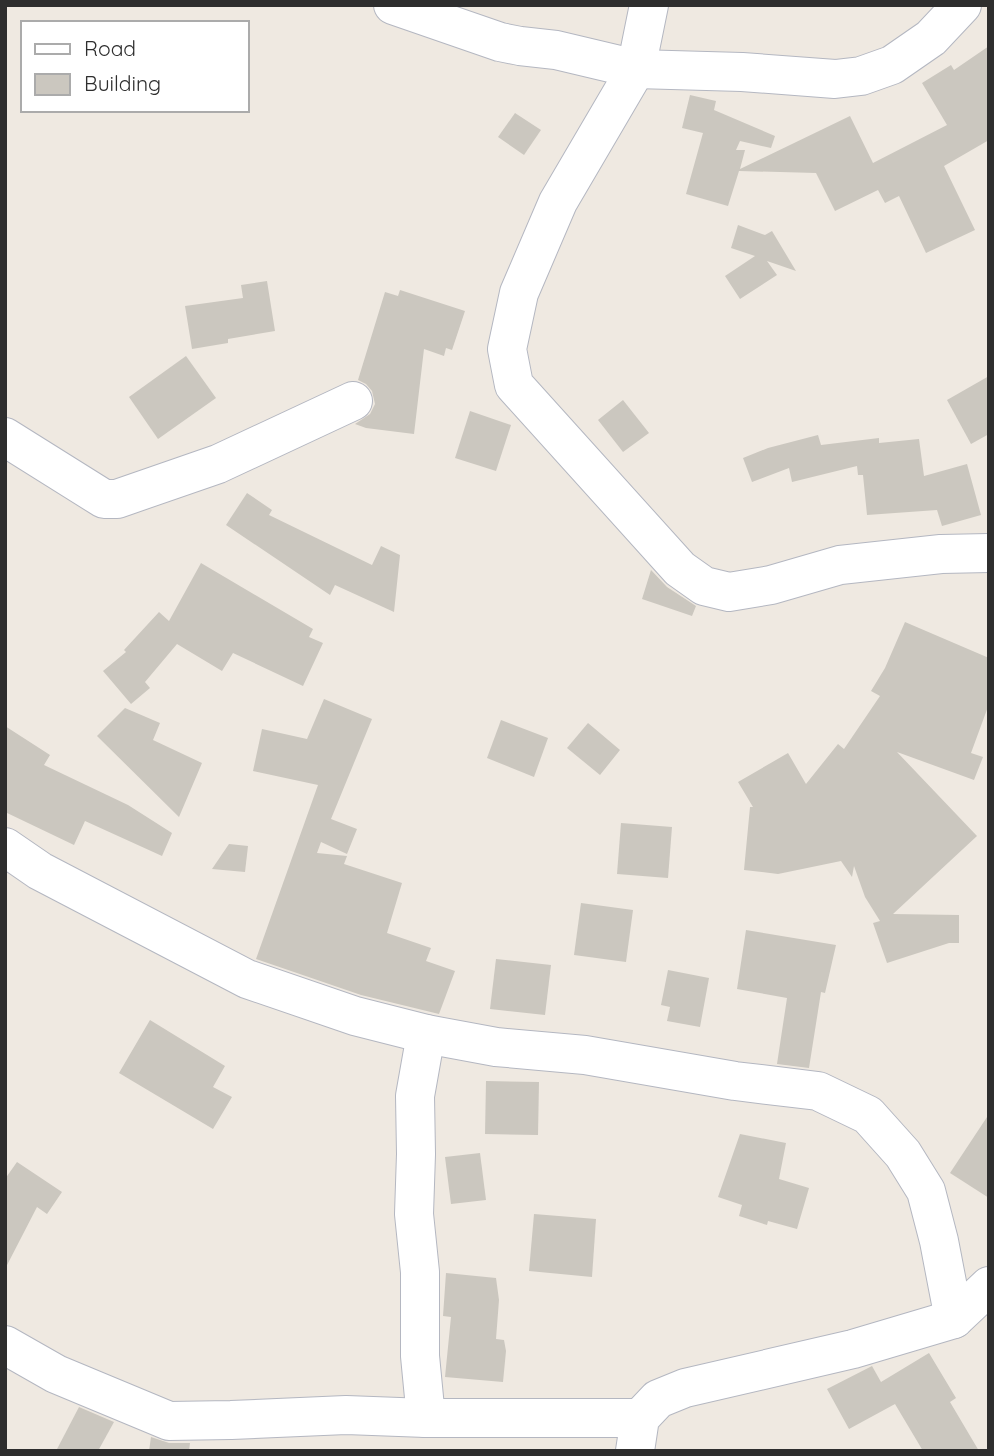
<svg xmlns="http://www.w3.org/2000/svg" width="994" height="1456" font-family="Quicksand,sans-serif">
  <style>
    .building { fill: #cbc7bf }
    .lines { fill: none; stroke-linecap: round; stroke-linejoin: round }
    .minor-casing { stroke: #b4b7c1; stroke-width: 40 }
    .minor { stroke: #fff; stroke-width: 38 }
  </style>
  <rect width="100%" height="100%" fill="#efe9e1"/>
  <!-- building -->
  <g class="building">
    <polygon points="989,46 989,140 944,166 975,230 926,253 899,196 885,203 878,190 835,211 816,173 739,171 728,206 686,194 703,133 682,128 690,95 716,101 714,110 775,136 771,148 740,141 736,150 745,150 740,169 850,116 873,163 947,125 922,83 951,65 954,70"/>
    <polygon points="515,113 541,130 524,155 498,137"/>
    <polygon points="738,225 765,235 772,231 796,271 767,261 777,275 740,299 725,276 755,256 731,248"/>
    <polygon points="267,281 275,331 228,339 228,343 192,349 185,306 243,298 241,285"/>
    <polygon points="400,290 465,311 452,350 446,348 444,356 424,349 414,434 366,428 355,424 370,414 375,404 372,391 366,384 358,380 385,292 398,296"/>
    <polygon points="186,356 216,398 158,439 129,397"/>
    <polygon points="989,376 989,434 971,444 947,400"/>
    <polygon points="623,400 649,433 623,452 598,420"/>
    <polygon points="470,411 511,425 496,471 455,458"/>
    <polygon points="818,435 821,445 879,438 879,443 919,439 924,476 967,464 981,515 942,526 937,510 867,515 863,475 858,475 857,466 792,482 789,468 752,482 743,458 768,448"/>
    <polygon points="247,493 272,510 269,515 372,565 381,546 400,555 394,612 335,585 330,595 226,525"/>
    <polygon points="201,563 313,629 309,637 323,643 303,686 233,653 222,671 177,644 145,682 150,688 131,704 103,671 126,652 124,650 159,612 169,621"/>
    <polygon points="651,570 667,587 696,606 692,616 642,599"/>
    <polygon points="905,622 989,658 989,704 971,753 983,757 974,780 897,752 977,836 893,914 959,915 959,943 949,943 887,963 873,923 880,921 865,897 854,866 852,877 841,861 778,874 744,870 750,807 753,807 738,782 788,753 806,784 838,744 844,749 880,696 871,691 885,668"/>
    <polygon points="324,699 372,719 331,819 357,829 347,854 321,842 317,853 347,856 344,864 402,883 387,933 431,948 426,961 455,971 439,1014 361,995 256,959 318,785 253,771 262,729 307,739"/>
    <polygon points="125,708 160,723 153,740 202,763 179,817 97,736"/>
    <polygon points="501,720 548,738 534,777 487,758"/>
    <polygon points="588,723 620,750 600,775 567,748"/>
    <polygon points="5,726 50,755 44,765 128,805 172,833 162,856 85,821 74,845 5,812"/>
    <polygon points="621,823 672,827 668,878 617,874"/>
    <polygon points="229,844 248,846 245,872 212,869"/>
    <polygon points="581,903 633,910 626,962 574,955"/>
    <polygon points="746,930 836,945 825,993 821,992 809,1068 777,1064 787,998 737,989"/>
    <polygon points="496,959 551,965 545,1015 490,1009"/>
    <polygon points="668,970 709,978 700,1027 667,1021 670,1007 661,1005"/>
    <polygon points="150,1020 225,1066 213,1087 232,1097 213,1129 119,1073"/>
    <polygon points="486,1081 539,1082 538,1135 485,1134"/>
    <polygon points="989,1114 989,1198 950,1173"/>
    <polygon points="740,1134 786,1143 779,1179 809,1188 797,1229 768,1221 767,1225 739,1216 742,1205 718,1197"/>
    <polygon points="480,1153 486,1200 451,1204 445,1157"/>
    <polygon points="17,1162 62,1192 47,1214 37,1207 5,1269 5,1179"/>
    <polygon points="534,1214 596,1219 592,1277 529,1271"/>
    <polygon points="446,1273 496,1278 499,1300 496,1339 504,1340 506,1351 503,1382 445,1377 451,1317 443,1316"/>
    <polygon points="929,1353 956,1398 950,1402 979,1451 923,1451 895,1404 849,1429 827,1389 872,1366 881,1382"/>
    <polygon points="79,1407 114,1422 98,1451 56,1451"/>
    <polygon points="151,1437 169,1443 190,1443 189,1451 149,1451"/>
  </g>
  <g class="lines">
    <defs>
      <g id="minor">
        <polyline points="393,5 500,42 520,46 556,50 636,69 742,72 835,79 861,76 892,65 931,38 962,5"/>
        <polyline points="649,5 636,69 558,202 519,293 507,349 514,385 680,569 704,586 729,592 771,585 840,565 941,554 989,553"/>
        <polyline points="5,437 104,499 117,499 218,464 353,401"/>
        <polyline points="5,847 40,871 247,979 355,1016 426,1034 496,1047 585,1055 735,1081 818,1091 868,1115 903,1154 926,1191 939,1241 954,1319"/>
        <polyline points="426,1034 415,1096 416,1154 414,1214 420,1272 420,1356 426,1418"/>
        <polyline points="5,1345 56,1374 169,1421 231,1420 346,1415 426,1418 640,1418"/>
        <polyline points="635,1451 640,1418 658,1399 685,1388 853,1349 954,1319 989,1286"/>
      </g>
    </defs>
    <!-- minor casing -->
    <use href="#minor" class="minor-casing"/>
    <!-- minor -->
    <use href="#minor" class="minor"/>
  </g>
  <!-- border -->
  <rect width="994" height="1456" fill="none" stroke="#2e2e2e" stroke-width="14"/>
  <!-- legend -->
  <rect x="21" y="21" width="228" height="91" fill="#ffffff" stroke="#ababab" stroke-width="2"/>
  <rect x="35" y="44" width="35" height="10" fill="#ffffff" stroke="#ababab" stroke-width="2"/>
  <text x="84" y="56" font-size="21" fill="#2e2e2e">Road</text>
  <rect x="35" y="74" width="35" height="21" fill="#cbc7bf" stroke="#ababab" stroke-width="2"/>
  <text x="84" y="91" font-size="21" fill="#2e2e2e">Building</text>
</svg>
